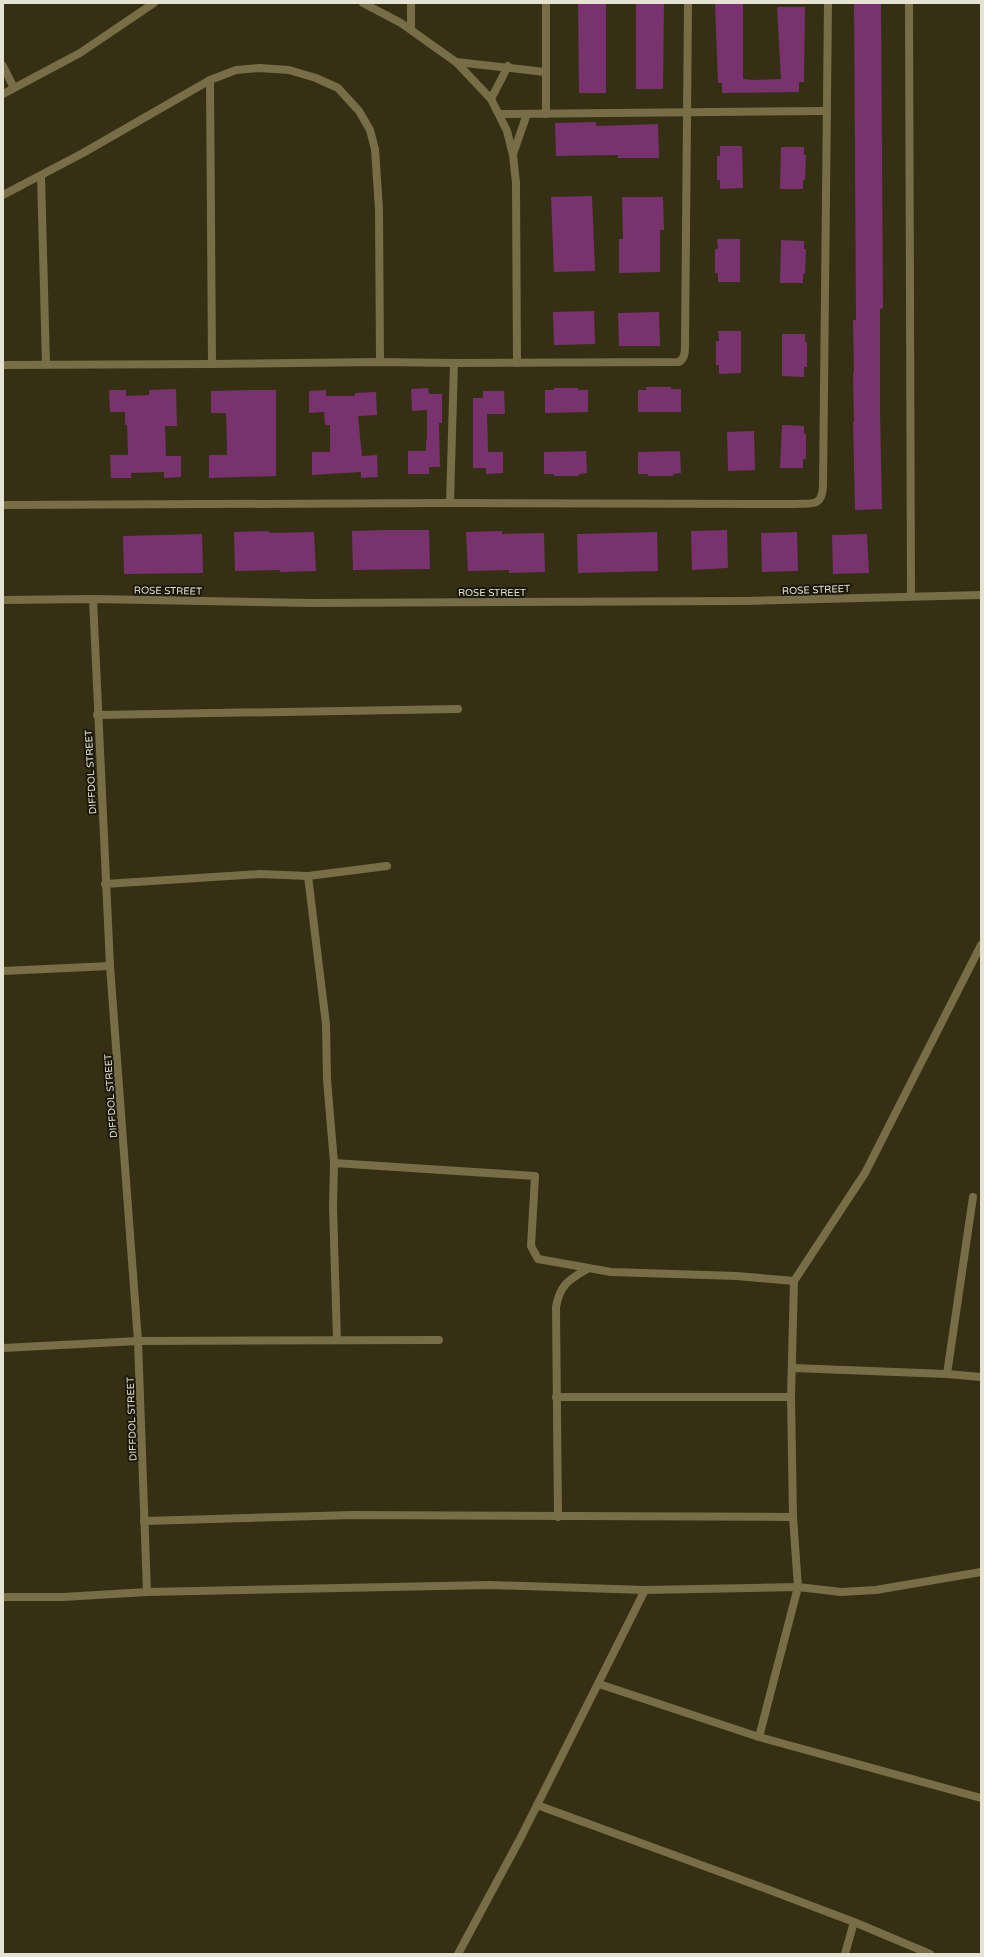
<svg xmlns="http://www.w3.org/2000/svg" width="984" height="1957" font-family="'Varela Round',sans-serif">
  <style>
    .building { fill: #78336e }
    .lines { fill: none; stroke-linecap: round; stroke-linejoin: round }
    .street { stroke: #776e48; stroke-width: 8 }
    .labels { text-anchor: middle; stroke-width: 4; stroke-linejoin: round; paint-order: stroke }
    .street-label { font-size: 10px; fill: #e6e2d2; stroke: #1a170b }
  </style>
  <rect width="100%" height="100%" fill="#352f13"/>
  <!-- building -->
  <g class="building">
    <polygon points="578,3 606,3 606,93 579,93"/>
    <polygon points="636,3 664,3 663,89 636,89"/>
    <polygon points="715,3 743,3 743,79 753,80 781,79 777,7 805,7 804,82 799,82 799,92 722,93 722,83 718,83"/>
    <polygon points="854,3 881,3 883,308 880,309 880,411 882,509 855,510 853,422 854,422 853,373 854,373 853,320 856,320"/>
    <polygon points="596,122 596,126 658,124 659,158 618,158 618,155 556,156 555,123"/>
    <polygon points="720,146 742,146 743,188 720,189 720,180 717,180 717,156 720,156"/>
    <polygon points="781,147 804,147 804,155 806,155 805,180 803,180 803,189 780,189"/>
    <polygon points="592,196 595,271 554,272 551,197"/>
    <polygon points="622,197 663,197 664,230 660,230 660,272 619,273 619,239 623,239"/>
    <polygon points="717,239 740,239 740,282 718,282 718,273 715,273 715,249 718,249"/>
    <polygon points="781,240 804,241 804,249 806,249 805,274 803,274 803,283 780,283"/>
    <polygon points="594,311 595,344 554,345 553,312"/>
    <polygon points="659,312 660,346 619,346 618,313"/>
    <polygon points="718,331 741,331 741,373 719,374 719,365 716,365 716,341 719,341"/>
    <polygon points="782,334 805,334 805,342 807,342 807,367 804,367 804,377 782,376"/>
    <polygon points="646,387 671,387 671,389 681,389 681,412 638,412 638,390 646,390"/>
    <polygon points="428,388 429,394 442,394 442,423 439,423 440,467 429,467 429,474 408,474 408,451 426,451 426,440 427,440 427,410 412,411 411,389"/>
    <polygon points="554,388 578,388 578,390 588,390 588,412 545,413 545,390 554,390"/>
    <polygon points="176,389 177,426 165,426 166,456 181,456 181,477 164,478 164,472 131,473 131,478 111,478 110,455 128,455 127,425 125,425 125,412 110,412 109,390 126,390 126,396 149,395 149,390"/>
    <polygon points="250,390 276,390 276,476 209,478 209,455 227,455 227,444 226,413 211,413 211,391"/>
    <polygon points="326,390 326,396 355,396 355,393 376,392 377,415 358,416 362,456 377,455 378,477 361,478 361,472 312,475 312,452 330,452 330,425 325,425 324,412 309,413 309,391"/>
    <polygon points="483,391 504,391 505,414 487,414 488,452 503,452 503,473 486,474 486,468 473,468 473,398 483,398"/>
    <polygon points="782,425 804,426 804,434 806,434 806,459 803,459 803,468 780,468"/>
    <polygon points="754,431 755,470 728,471 727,432"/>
    <polygon points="586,451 587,473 579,474 579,476 554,476 554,474 544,474 544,452"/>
    <polygon points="680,451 681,473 673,474 673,476 648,476 648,474 638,474 638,452"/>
    <polygon points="387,530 429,530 430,569 353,570 352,531"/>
    <polygon points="727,530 728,568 692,570 691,531"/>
    <polygon points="269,531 269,533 314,532 316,571 280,572 280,570 235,571 234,532"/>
    <polygon points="502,531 502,534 544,533 545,572 509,573 509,570 468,571 466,532"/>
    <polygon points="657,532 658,571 578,573 577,534"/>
    <polygon points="797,532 798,571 762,572 761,533"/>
    <polygon points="202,534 203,573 124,574 123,536"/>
    <polygon points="867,534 869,573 833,574 832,535"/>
  </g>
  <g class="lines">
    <!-- street -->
    <g class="street">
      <polyline points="363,3 401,23 456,62 491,99 507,131 513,155 516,183 517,363"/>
      <polyline points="909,3 911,596"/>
      <polyline points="411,29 411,3"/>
      <polyline points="456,62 545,72"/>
      <polyline points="3,66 14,88"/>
      <polyline points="210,80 212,364"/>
      <polyline points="3,94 80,53 154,3"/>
      <polyline points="491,99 508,66"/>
      <polyline points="500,114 827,111"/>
      <polyline points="546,114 546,3"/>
      <polyline points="513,154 527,114"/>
      <polyline points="41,176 46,364"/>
      <polyline points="3,195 83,153 210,80 236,70 259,68 289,70 316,78 338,88 359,111 370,130 375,149 379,209 380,362"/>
      <path d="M 3,365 L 212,364 L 380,362 L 454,363 L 679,362 C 685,358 685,352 685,345 L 688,3"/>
      <polyline points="450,503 454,363"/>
      <path d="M 3,505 L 450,503 L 794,504 C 811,503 822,508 823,486 L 828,3"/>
      <polyline points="93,599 110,966 138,1341 147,1592"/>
      <polyline points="3,600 93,599 312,603 744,601 981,595"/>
      <polyline points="97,715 458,709"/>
      <polyline points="308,876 326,1024 327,1079 334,1163 333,1207 337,1340"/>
      <polyline points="105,884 260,874 308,876 387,866"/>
      <polyline points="3,971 110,966"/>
      <polyline points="334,1163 535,1176 531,1246 538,1259 611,1272 737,1276 794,1281"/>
      <polyline points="3,1348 138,1341 439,1340"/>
      <polyline points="793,1368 947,1374 981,1377"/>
      <polyline points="947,1374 973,1197"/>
      <polyline points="556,1397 791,1397"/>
      <path d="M 558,1517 L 556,1307 C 560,1284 569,1280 587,1269"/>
      <polyline points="144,1521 353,1515 793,1517"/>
      <polyline points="3,1597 63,1597 147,1592 490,1585 645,1590 798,1587 841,1592 876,1590 981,1572"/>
      <polyline points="599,1684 759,1737 981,1798"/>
      <polyline points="759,1737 798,1587 793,1517 791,1397 794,1281 865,1173 981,945"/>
      <polyline points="537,1805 772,1891 854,1922 930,1954"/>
      <polyline points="458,1954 520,1839 645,1590"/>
      <polyline points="845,1954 854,1922"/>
    </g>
  </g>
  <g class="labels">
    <!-- street labels -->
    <g class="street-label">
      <text transform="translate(816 589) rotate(-2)" y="4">ROSE STREET</text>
      <text transform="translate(168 590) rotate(1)" y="4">ROSE STREET</text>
      <text x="492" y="596">ROSE STREET</text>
      <text transform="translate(90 772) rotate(-93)" y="4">DIFFDOL STREET</text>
      <text transform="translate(110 1096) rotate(-94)" y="4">DIFFDOL STREET</text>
      <text transform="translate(131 1419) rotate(-92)" y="4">DIFFDOL STREET</text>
    </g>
  </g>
  <!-- border -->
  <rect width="984" height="1957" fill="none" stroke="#e6e2d2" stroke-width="8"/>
</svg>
